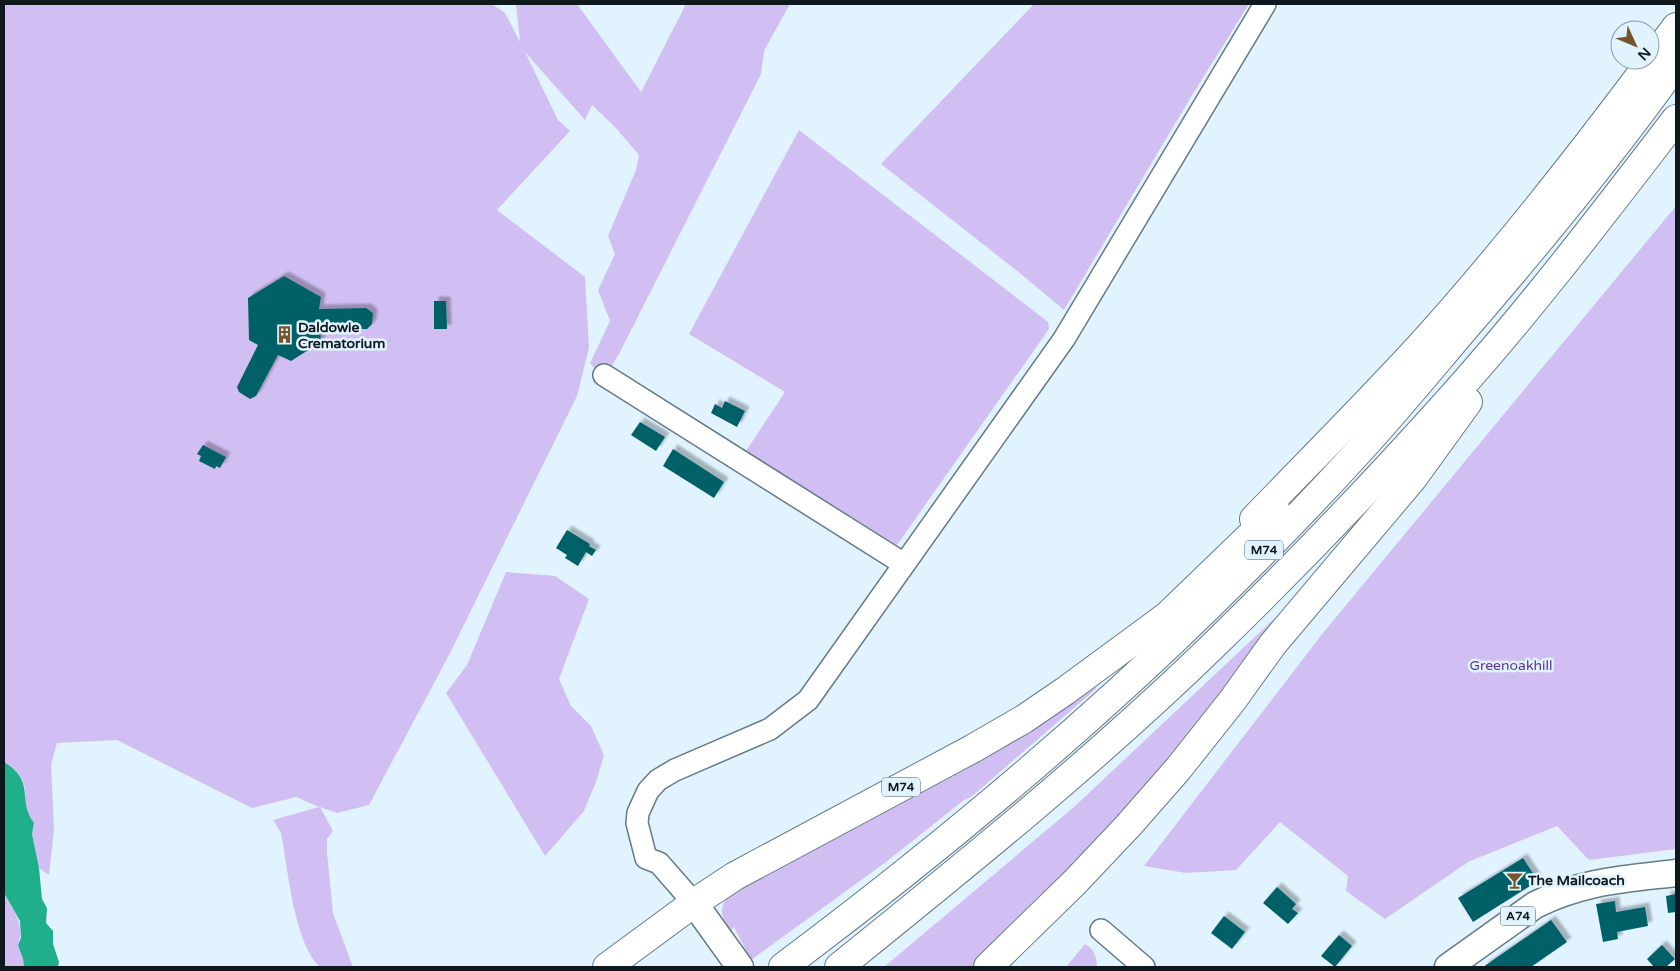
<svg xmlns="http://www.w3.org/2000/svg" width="1680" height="971" font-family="'Varela Round',sans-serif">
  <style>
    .green { fill: #d1bff4 }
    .water { fill: #1faf8b }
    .building { fill: #016067; filter: url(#shadow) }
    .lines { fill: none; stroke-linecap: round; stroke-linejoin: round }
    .minor-casing { stroke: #667b88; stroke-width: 24 }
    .major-casing { stroke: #667b88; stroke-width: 29 }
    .highway-casing { stroke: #667b88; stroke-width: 30 }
    .minor { stroke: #fff; stroke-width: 21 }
    .major { stroke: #fff; stroke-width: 26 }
    .highway { stroke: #fff; stroke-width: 28 }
    .labels { text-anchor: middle; stroke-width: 5; stroke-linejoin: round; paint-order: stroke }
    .shield { fill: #e1f3ff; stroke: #4e5a61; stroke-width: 1 }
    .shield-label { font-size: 12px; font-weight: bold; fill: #0f181d }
    .poi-label { font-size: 14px; font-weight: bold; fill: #0f181d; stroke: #e1f3ff; text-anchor: start }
    .park-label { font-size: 14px; fill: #5f3396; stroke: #e1f3ff }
  </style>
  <defs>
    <filter id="shadow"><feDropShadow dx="4.5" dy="-4.5" stdDeviation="1" flood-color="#0004"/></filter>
  </defs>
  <rect width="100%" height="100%" fill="#e1f3ff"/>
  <!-- green -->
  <g class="green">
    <path d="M 4,4 L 492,4 L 505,13 L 520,42 L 516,4 L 577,4 L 641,92 L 686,4 L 790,4 L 764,51 L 761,74 L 619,354 L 608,372 L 597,371 L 590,363 L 610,321 L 598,290 L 615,254 L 608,236 L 636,170 L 639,155 L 615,127 L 592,105 L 585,120 L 525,52 L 558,120 L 570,131 L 497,210 L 585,277 L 589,348 L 577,396 L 448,657 L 369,805 L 337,813 L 320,807 L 333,831 L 327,839 L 327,852 L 333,913 L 353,967 L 320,967 C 294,943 288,869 281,833 L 273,820 L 319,807 L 296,797 L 252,808 L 117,740 L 57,743 L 51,765 L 54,829 L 49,875 L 39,868 L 32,834 L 34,823 C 17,800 37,781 4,762 Z"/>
    <polygon points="1034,4 1249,4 1191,97 1064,310 1021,274 881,164"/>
    <polygon points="799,130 1048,322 1049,329 897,545 746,451 785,392 689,334"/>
    <polygon points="1676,206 1676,849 1589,860 1557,826 1468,862 1385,919 1346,891 1348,876 1280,822 1236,870 1186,873 1144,866 1323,633"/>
    <polygon points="506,572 555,576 589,599 559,679 571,706 591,726 604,755 596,782 584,811 545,856 446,693 467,665"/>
    <polygon points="1293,601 1173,763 978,967 884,967 1074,807"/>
    <path d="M 1092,686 L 1097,688 L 971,797 L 964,800 L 886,862 L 751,960 L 734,927 L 731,931 C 721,916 717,909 731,894 L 967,769 Z"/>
    <path d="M 4,893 C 13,912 26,923 18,945 L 23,959 L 24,967 L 4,967 Z"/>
    <path d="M 1085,944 C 1094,949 1097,957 1097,967 L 1066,967 Z"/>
  </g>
  <!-- water -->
  <path class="water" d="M 4,762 C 36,781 17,800 34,823 L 32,834 L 39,868 L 42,899 L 47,908 L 46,923 L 53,931 L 53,944 L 59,962 L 58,967 L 24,967 L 23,959 L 18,945 L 21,938 L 20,921 L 4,893 Z"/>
  <!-- building -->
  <g class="building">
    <polygon points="284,276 321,297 319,309 366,308 373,313 372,324 367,329 320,329 321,342 291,361 278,355 256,396 250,399 239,392 237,387 258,345 249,340 248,298"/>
    <polygon points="434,301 446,301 447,329 434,329"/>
    <polygon points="725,401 745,411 737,427 711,413 715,404 722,408"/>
    <polygon points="640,422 665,437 656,451 631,435"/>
    <polygon points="203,445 226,457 220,468 216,466 215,469 199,461 201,456 197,454"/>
    <polygon points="673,449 724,482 714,498 663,466"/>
    <polygon points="567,530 590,544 589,546 596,550 592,556 586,552 578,566 565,558 567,555 556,548"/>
    <polygon points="1523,858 1538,881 1473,922 1458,898"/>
    <polygon points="1277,887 1296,904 1292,909 1298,913 1288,924 1263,903"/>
    <polygon points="1676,894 1676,912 1668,913 1666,896"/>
    <polygon points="1615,901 1616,912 1645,907 1648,926 1617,932 1618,939 1603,942 1596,904"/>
    <polygon points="1224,916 1245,932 1232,949 1211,933"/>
    <polygon points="1551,920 1567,942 1531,967 1483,967"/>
    <polygon points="1339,935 1352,946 1335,967 1321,956"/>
    <polygon points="1662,945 1675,959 1666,967 1654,967 1647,959"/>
  </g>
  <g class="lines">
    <defs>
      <g id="minor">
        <polyline points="604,375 904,564"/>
        <polyline points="694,903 659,863 646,858 637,823 638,813 648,791 658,780 675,770 770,729 808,700 1064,339 1265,4"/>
        <polyline points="1101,930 1144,967"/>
      </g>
      <g id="major">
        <polyline points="694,903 740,967"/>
        <path d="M 1448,967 L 1535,905 C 1582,881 1625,879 1676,873"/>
      </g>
      <g id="highway">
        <path d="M 1254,519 C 1310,461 1368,403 1422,344 C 1513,243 1596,136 1676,27"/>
        <polyline points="607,967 694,903 735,876 972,749 1024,719 1065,691 1167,616 1276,511"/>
        <path d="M 783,967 C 931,856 1075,737 1208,607 C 1260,556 1311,504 1360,450 C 1394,413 1427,373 1460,334 C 1536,246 1609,158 1676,64"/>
        <path d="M 839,967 C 968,863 1098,758 1217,642 C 1297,564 1375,483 1450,399 C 1530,310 1603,214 1676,119"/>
        <polyline points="988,967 1075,882 1128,826 1178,769 1232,701 1273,644 1413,478 1468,402"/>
      </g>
    </defs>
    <!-- minor casing -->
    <use href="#minor" class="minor-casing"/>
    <!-- major casing -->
    <use href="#major" class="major-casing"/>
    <!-- highway casing -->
    <use href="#highway" class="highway-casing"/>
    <!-- minor -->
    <use href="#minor" class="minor"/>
    <!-- major -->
    <use href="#major" class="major"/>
    <!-- highway -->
    <use href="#highway" class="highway"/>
  </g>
  <!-- icons -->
  <defs>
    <symbol id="building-bare" viewBox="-9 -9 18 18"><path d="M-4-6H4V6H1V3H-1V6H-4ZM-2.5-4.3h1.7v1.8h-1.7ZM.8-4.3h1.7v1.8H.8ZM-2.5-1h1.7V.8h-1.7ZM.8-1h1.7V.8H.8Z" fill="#75562b" stroke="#e1f3ff" stroke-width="2.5" paint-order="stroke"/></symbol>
    <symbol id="bar-bare" viewBox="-9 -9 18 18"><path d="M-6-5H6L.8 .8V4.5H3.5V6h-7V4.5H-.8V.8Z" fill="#75562b" stroke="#e1f3ff" stroke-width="2.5" paint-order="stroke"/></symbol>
  </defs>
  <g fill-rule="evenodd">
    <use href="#building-bare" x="272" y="322" width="25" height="25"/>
    <use href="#bar-bare" x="1502" y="868" width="25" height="25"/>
  </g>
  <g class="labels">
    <!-- shield labels -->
    <g class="shield">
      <rect x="1245" y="540.5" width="38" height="19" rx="4"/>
      <rect x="882" y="777.5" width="38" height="19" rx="4"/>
      <rect x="1500.5" y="906.5" width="35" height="19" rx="4"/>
    </g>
    <g class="shield-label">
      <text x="1264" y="554">M74</text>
      <text x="901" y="791">M74</text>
      <text x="1518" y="920">A74</text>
    </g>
    <!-- poi labels -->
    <g class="poi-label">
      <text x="298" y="332">Daldowie<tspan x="298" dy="16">Crematorium</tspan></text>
      <text x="1528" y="885">The Mailcoach</text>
    </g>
    <!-- park labels -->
    <g class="park-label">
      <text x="1511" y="670">Greenoakhill</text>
    </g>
  </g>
  <!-- border -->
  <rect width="1680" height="971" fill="none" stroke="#0f181d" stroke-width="10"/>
  <!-- north arrow -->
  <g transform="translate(1635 45) rotate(134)"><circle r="24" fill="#e1f3ff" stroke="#8d9ba5"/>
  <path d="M0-4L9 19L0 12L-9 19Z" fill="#75562b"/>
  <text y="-8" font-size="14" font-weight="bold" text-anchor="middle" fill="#0f181d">N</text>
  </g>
</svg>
